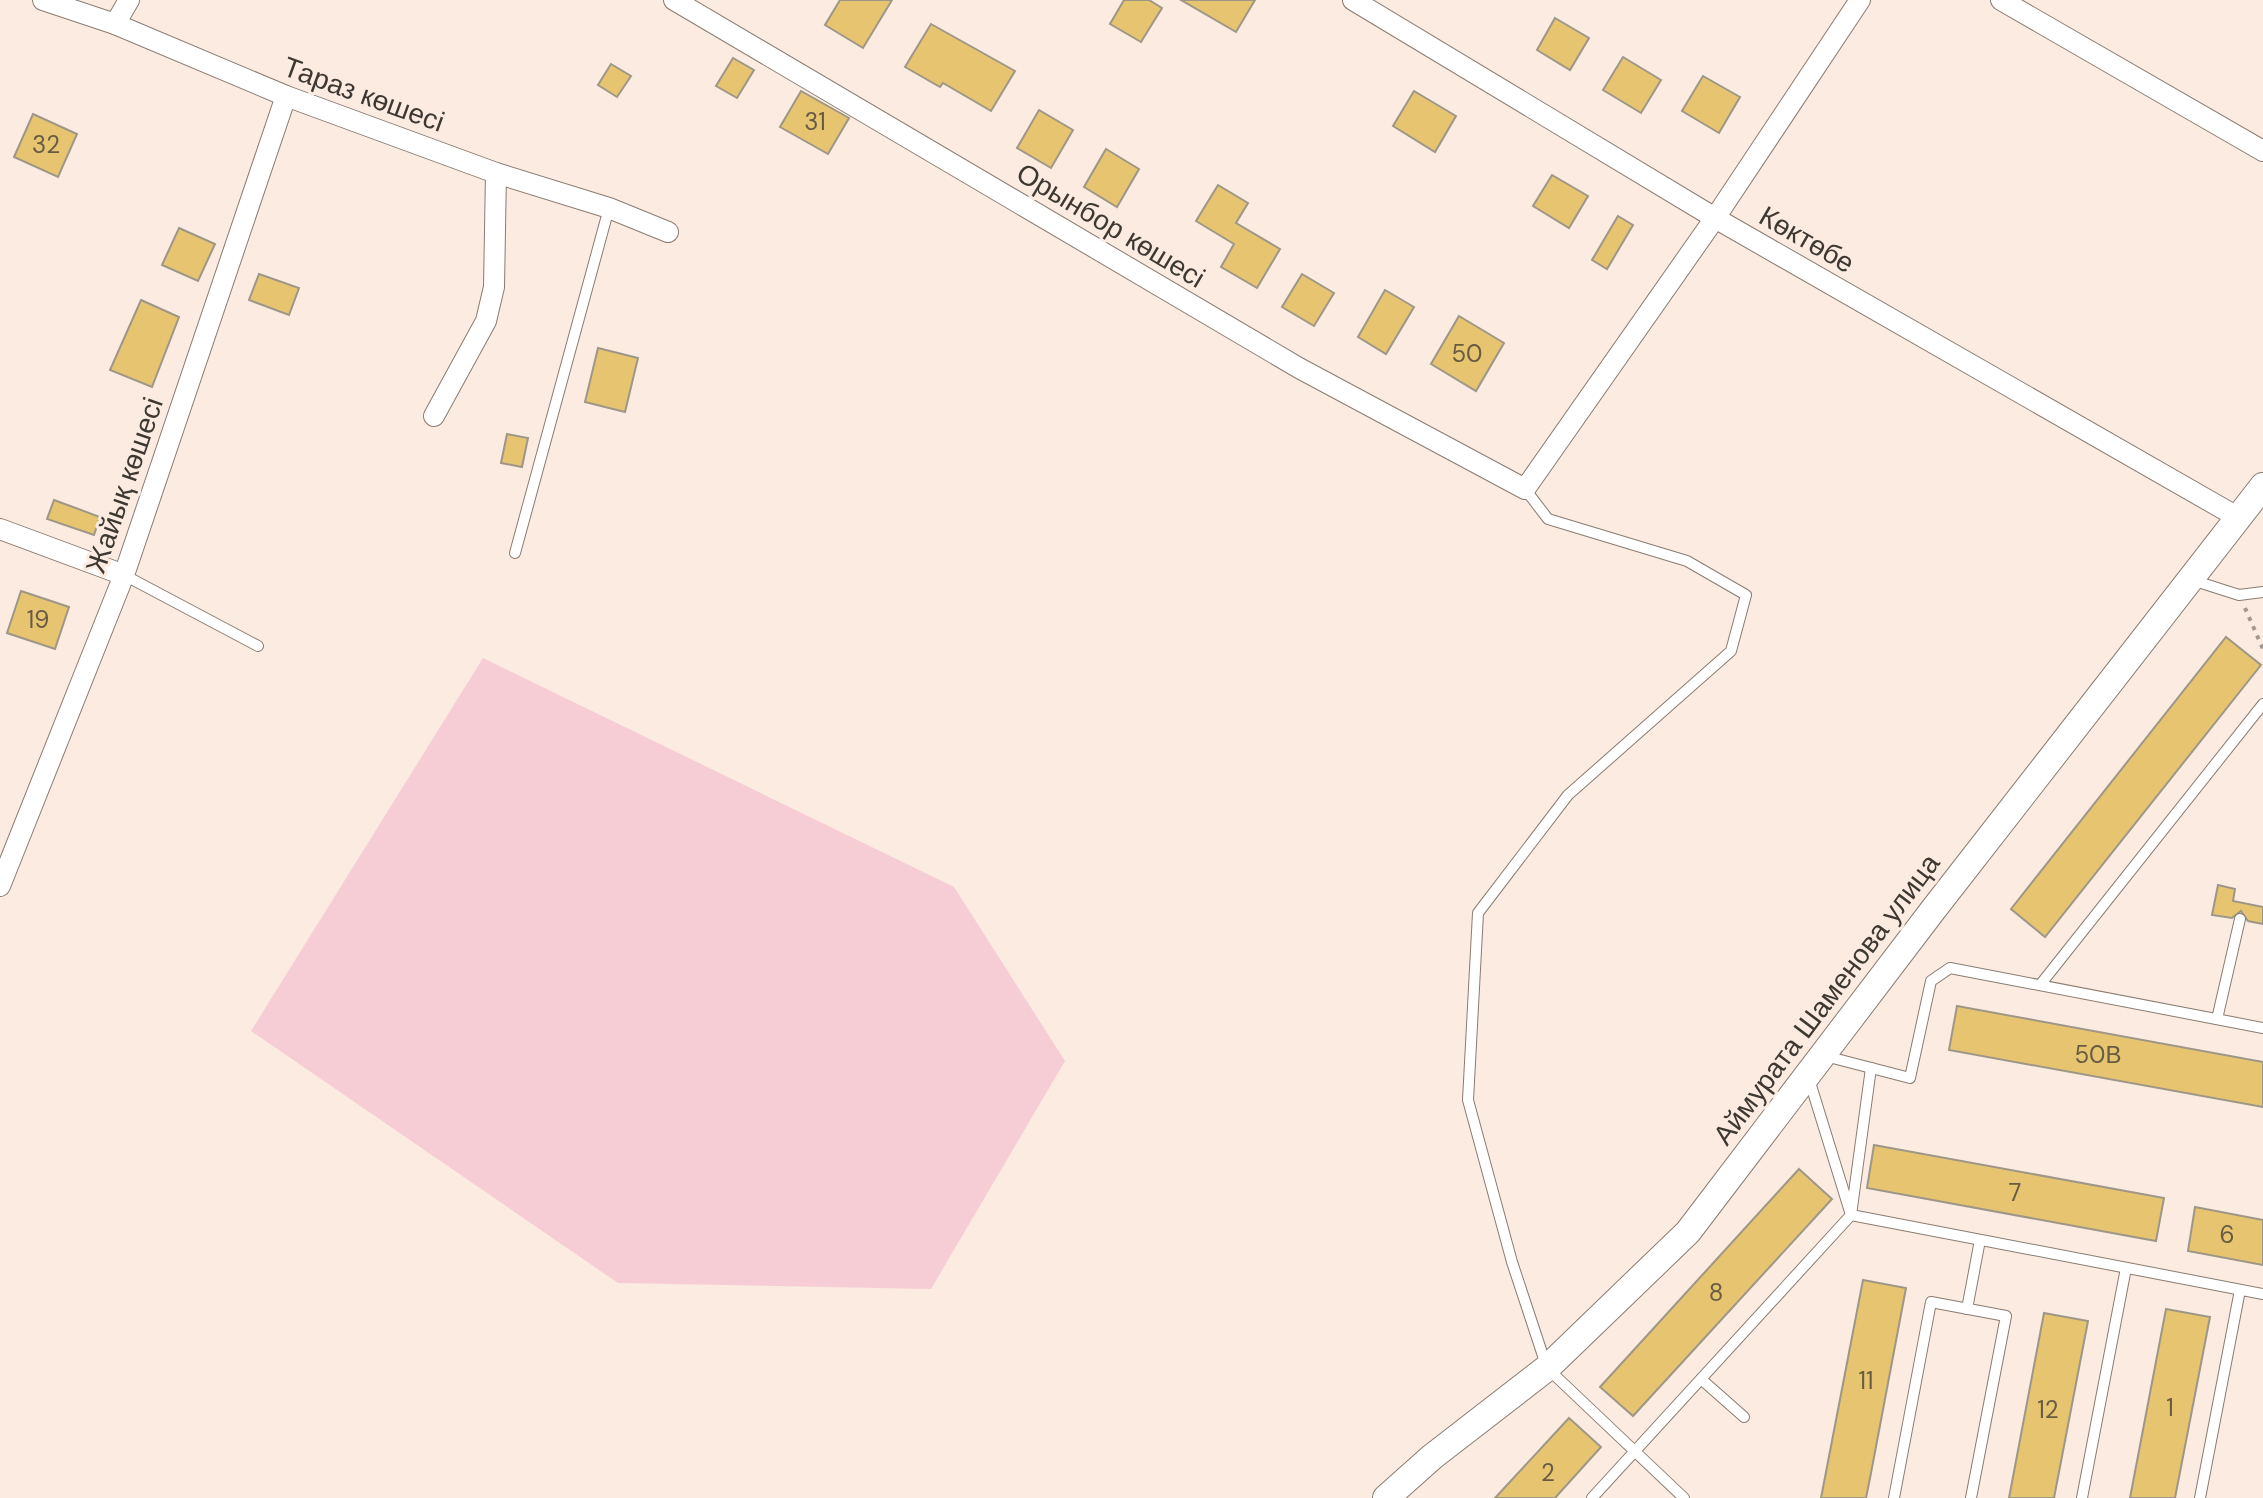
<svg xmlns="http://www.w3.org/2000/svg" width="2263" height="1498" font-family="'DM Sans',sans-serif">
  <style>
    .green { fill: #f7cdd5 }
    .building { fill: #e6c470; stroke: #9e9788; stroke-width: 2 }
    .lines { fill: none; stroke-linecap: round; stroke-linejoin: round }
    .service-casing { stroke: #8a7c71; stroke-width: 12 }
    .minor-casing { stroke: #8a7c71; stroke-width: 22 }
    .tertiary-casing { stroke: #8a7c71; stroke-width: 28 }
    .path { stroke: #a3978f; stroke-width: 4; stroke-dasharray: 4 6; stroke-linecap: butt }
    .service { stroke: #fff; stroke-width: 10 }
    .minor { stroke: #fff; stroke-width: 20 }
    .tertiary { stroke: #fff; stroke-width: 26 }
    .labels { text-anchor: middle; stroke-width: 6; stroke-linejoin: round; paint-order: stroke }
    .number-label { font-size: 24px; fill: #685b42 }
    .street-label { font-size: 28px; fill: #3e3833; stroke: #fbebe0 }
  </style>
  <rect width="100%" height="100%" fill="#fbebe0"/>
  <!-- green -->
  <polygon class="green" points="483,658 954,887 1065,1061 931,1289 618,1283 251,1031"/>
  <!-- building -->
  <g class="building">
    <polygon points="840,0 892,0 863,48 825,25"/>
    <polygon points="1124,0 1149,0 1162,8 1141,42 1110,24"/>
    <polygon points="1181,0 1255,0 1236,32"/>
    <polygon points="1555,18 1589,38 1570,70 1537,50"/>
    <polygon points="931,24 1015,71 991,111 943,83 940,87 905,67"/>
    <polygon points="1623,57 1661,80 1641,113 1603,90"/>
    <polygon points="733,58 754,70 737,98 716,86"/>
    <polygon points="611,64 631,76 617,97 598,85"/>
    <polygon points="1703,76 1740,97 1719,133 1682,111"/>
    <polygon points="801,91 849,118 828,154 780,127"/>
    <polygon points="1414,91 1456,116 1435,152 1393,126"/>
    <polygon points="1039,110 1073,130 1051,168 1017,148"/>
    <polygon points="33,114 77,134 58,177 14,157"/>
    <polygon points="1106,149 1139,169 1117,207 1084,187"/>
    <polygon points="1552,175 1588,196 1569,228 1533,206"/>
    <polygon points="1218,185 1248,203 1236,223 1280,249 1257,288 1221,267 1234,244 1196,221"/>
    <polygon points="1618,216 1633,225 1607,269 1592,260"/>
    <polygon points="179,228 215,244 198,281 162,265"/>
    <polygon points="259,274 299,288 289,315 249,300"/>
    <polygon points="1302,274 1334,293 1314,326 1282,307"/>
    <polygon points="1385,290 1414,307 1386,354 1358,337"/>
    <polygon points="141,300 179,317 152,387 110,370"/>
    <polygon points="1459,316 1504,343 1476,391 1431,364"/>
    <polygon points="598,348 638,358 625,412 585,402"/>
    <polygon points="507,434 528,438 522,467 501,463"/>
    <polygon points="54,500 100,517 94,535 47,519"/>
    <polygon points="21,591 69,607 55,649 7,633"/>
    <polygon points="2226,637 2261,665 2045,937 2011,909"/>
    <polygon points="2218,885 2235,889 2233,901 2263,907 2263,924 2248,921 2241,911 2232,918 2212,915"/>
    <polygon points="1957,1006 2263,1062 2263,1107 1949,1050"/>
    <polygon points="1874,1145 2164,1198 2156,1241 1867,1188"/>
    <polygon points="1799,1169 1832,1199 1633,1416 1600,1387"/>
    <polygon points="2195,1207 2263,1220 2263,1265 2188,1251"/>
    <polygon points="1863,1280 1906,1288 1871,1473 1866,1498 1821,1498"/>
    <polygon points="2166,1309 2210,1317 2175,1498 2130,1498"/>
    <polygon points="2044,1313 2088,1321 2054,1498 2009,1498"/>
    <polygon points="1569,1418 1601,1447 1555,1498 1495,1498"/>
  </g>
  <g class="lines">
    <defs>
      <g id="service">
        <polyline points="1525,489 1548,519 1687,561 1746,595 1731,651 1568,795 1478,913 1468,1100 1512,1262 1547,1368 1684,1498"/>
        <polyline points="515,553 609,208"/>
        <polyline points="124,575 258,646"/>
        <polyline points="2192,580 2239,595 2263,592"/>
        <polyline points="2040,985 2263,704"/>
        <polyline points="2217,1019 2240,919"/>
        <polyline points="1825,1056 1910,1078 1931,981 1950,968 2263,1028"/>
        <polyline points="1809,1079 1851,1215 2263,1294"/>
        <polyline points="1967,1309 1980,1240"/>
        <polyline points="1701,1379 1744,1417"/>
        <polyline points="1592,1498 1851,1215 1871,1068"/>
        <polyline points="1894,1498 1931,1302 2006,1316 1971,1498"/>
        <polyline points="2082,1498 2126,1268"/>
        <polyline points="2200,1498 2240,1290"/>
      </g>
      <g id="minor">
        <polyline points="43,0 115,24 286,96 496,173 609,208 668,232"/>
        <polyline points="674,0 1299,368 1525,489 1715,218 1860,0"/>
        <polyline points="1353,0 1715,218 2239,518"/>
        <polyline points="2001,0 2263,151"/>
        <polyline points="115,24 129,0"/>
        <polyline points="434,416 486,321 494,287 496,173"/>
        <polyline points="0,529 124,575"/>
        <polyline points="0,886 124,575 286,96"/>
      </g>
      <polyline id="tertiary" points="1386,1498 1432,1457 1547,1368 1688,1232 1933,910 2263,486"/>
    </defs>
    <!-- service casing -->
    <use href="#service" class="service-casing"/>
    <!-- minor casing -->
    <use href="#minor" class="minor-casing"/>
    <!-- tertiary casing -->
    <use href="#tertiary" class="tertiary-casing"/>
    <!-- path -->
    <polyline class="path" points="2245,608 2263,649"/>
    <!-- service -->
    <use href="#service" class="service"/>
    <!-- minor -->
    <use href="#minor" class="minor"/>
    <!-- tertiary -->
    <use href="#tertiary" class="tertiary"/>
  </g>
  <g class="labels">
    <!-- number labels -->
    <g class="number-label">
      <text x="815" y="130">31</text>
      <text x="46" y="153">32</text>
      <text x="1467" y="362">50</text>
      <text x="38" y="628">19</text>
      <text x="2098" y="1063">50В</text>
      <text x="2015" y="1201">7</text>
      <text x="2227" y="1243">6</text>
      <text x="1716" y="1301">8</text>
      <text x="1866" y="1389">11</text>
      <text x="2170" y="1416">1</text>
      <text x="2048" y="1418">12</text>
      <text x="1548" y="1481">2</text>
    </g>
    <!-- street labels -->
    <g class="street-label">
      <text transform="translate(364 94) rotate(20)" y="10">Тараз көшесі</text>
      <text transform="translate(1111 225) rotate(31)" y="10">Орынбор көшесі</text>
      <text transform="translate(1807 239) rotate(30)" y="10">Көктөбе</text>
      <text transform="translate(124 485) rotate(-71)" y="10">Жайық көшесі</text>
      <text transform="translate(1826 999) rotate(-53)" y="10">Аймурата Шаменова улица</text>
    </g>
  </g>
</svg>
